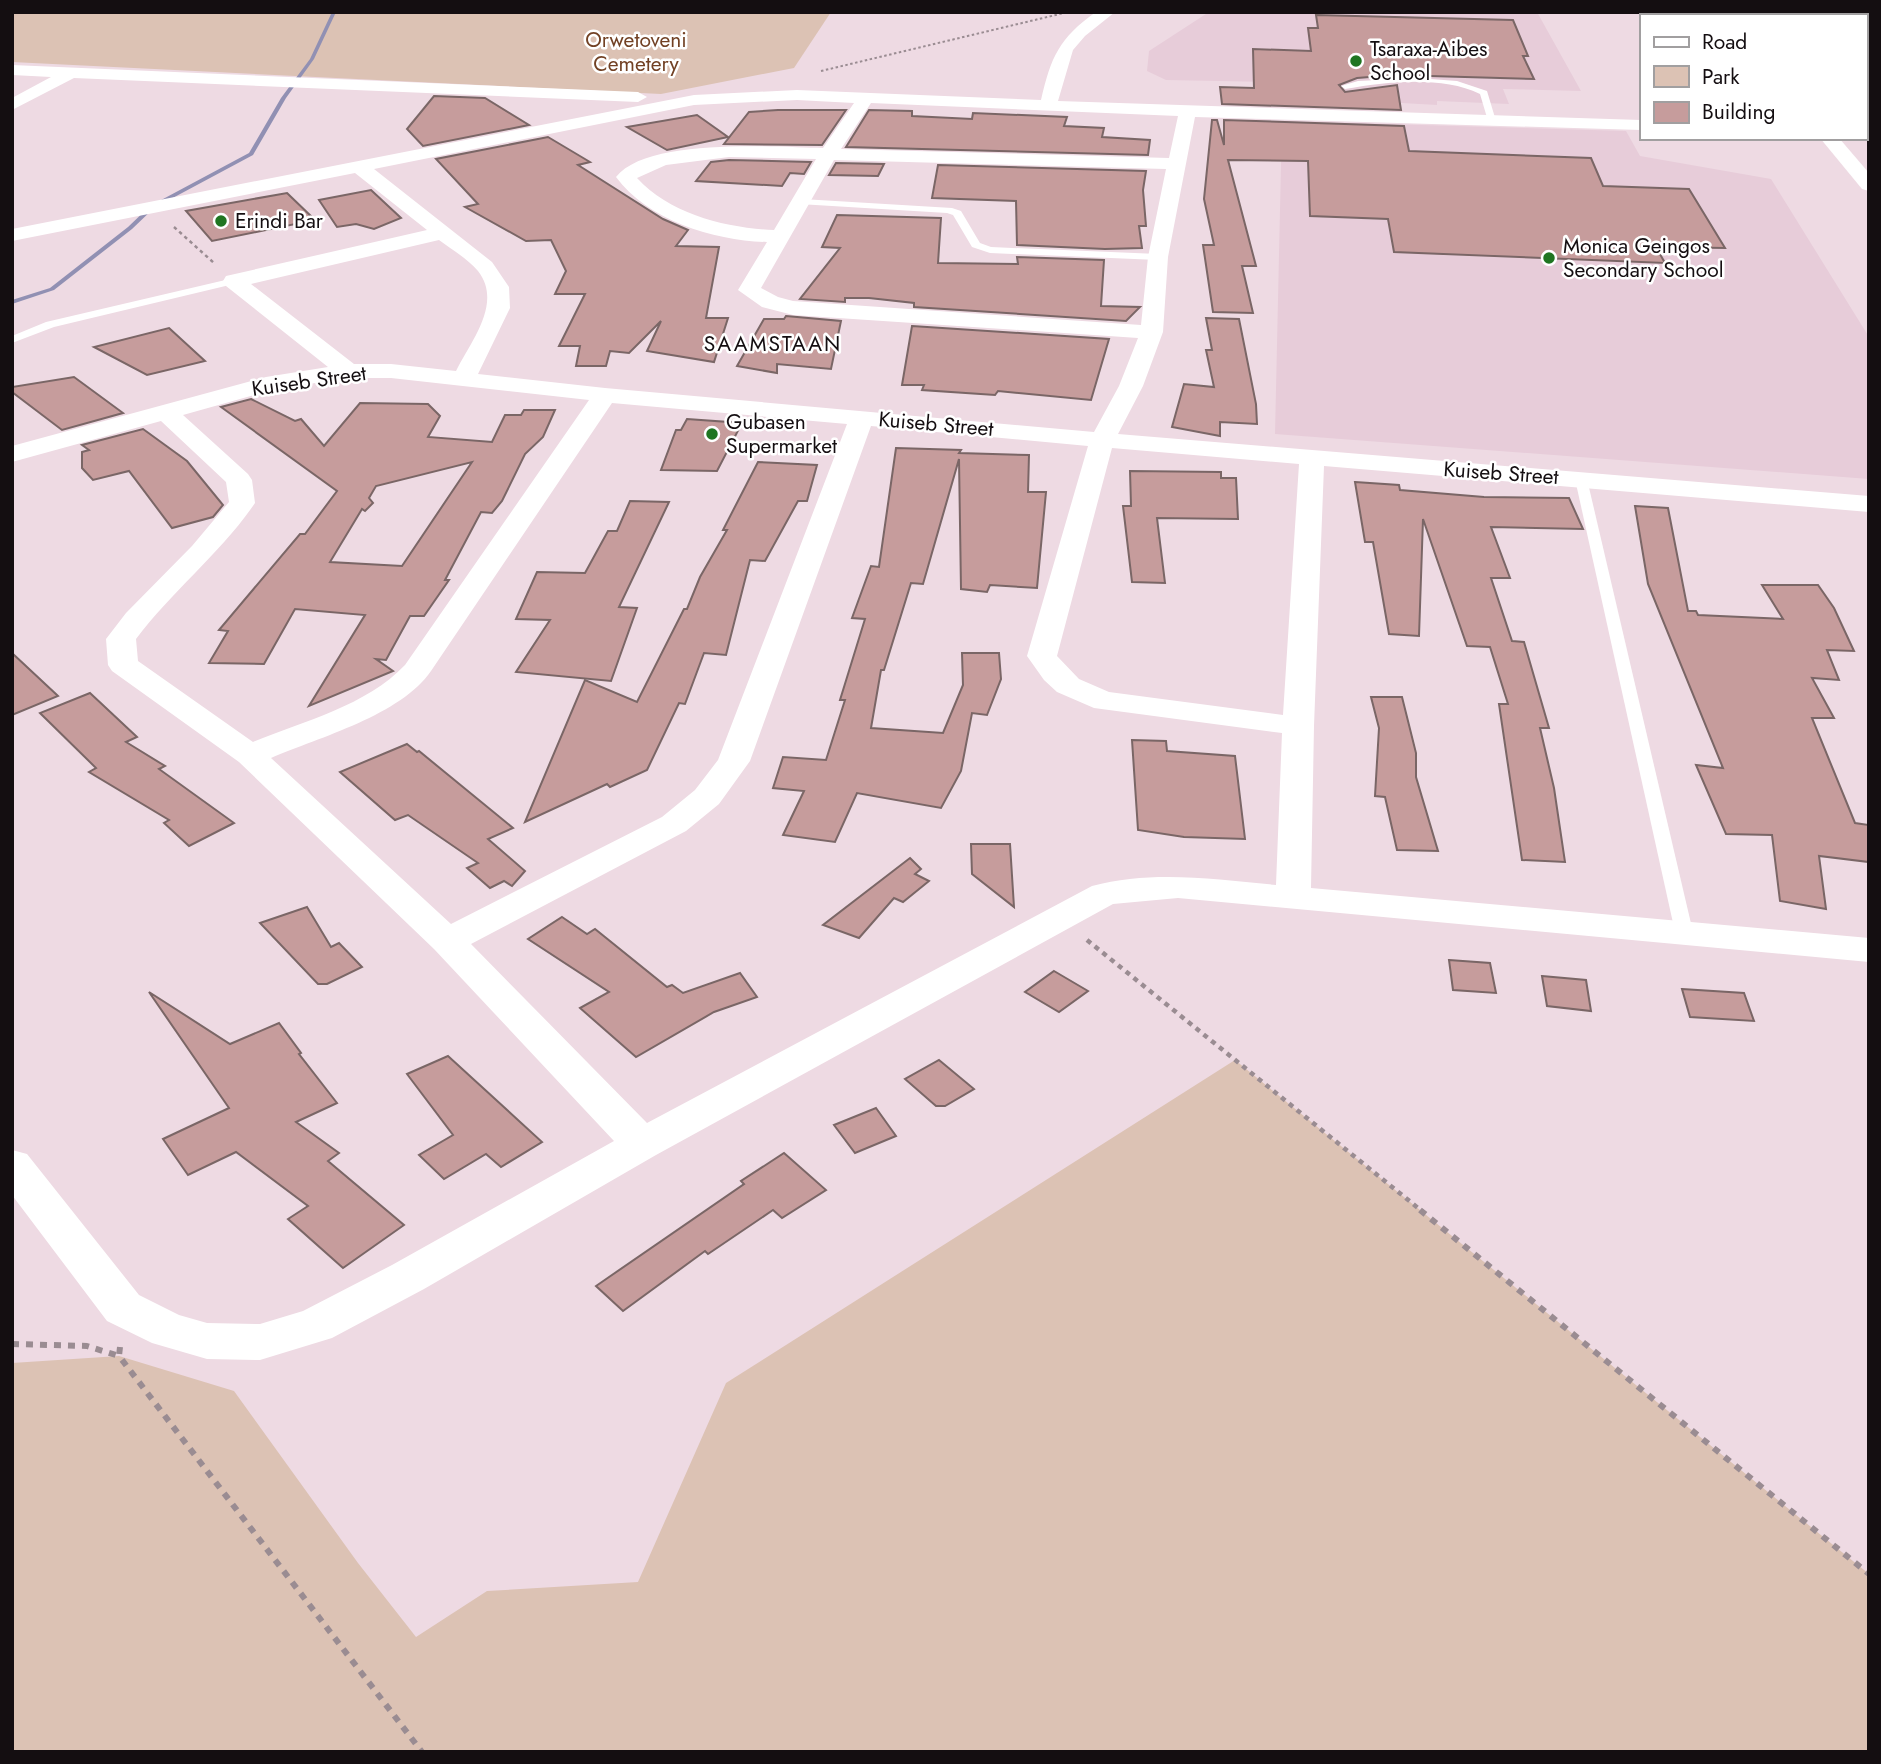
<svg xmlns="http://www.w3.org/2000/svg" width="1881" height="1764" font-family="Jost,sans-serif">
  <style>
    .built { fill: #e7ccd9 }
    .green { fill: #dcc2b4 }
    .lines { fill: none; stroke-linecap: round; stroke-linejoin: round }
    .stream { fill: #9190b3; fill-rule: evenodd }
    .building { fill: #c69c9c; stroke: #7a6666; stroke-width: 2; fill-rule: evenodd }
    .path-far3 { stroke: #9a8c92; stroke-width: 2; stroke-dasharray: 2.5 2.5; stroke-linecap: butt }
    .path-far2 { stroke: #9a8c92; stroke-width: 2.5; stroke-dasharray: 3.5 3.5; stroke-linecap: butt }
    .path-far1 { stroke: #9a8c92; stroke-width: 4.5; stroke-dasharray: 5 5; stroke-linecap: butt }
    .path { stroke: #9a8c92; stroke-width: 6; stroke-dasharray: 7 7; stroke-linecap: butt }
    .lane { fill: #fff; fill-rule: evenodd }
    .street { fill: #fff; fill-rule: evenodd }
    .poi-dot { fill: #1f7521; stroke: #fff; stroke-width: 2.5 }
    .labels { text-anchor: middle; stroke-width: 5; stroke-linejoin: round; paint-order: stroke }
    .far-park-label { font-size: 21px; fill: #724124; stroke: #fff }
    .far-poi-label { font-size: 21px; fill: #140e11; stroke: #fff; text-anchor: start }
    .far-neighbourhood-label { font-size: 21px; letter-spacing: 2px; fill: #140e11; stroke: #fff }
    .far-street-label { font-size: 21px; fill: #140e11; stroke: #fff }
  </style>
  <rect width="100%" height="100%" fill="#eedae3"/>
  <!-- built -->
  <g class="built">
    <polygon points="1209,12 1537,12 1581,91 1503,89 1509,104 1437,101 1437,105 1332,99 1330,83 1166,80 1147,71 1149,51"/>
    <polygon points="1282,121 1626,131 1640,156 1771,179 1869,337 1869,479 1275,434"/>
  </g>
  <!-- green -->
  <g class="green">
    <polygon points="12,12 831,12 794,68 661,94 12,62"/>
    <polygon points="1235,1060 1869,1574 1869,1752 12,1752 12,1363 119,1356 234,1391 358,1563 416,1637 487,1591 638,1582 726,1383"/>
  </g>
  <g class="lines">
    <!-- stream -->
    <polygon class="stream" points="332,12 336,12 314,59 286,98 253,155 154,208 132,229 54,290 12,304 12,300 50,288 128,227 150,206 249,153 281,98 310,59"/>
  </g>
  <!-- building -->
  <g class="building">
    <polygon points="1316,15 1513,20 1528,56 1523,56 1534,79 1395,75 1357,78 1339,85 1345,92 1397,85 1401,110 1222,104 1220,87 1254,88 1253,49 1311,51 1308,28 1318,28"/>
    <polygon points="434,96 485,98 529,125 423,146 407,129"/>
    <polygon points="778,110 846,110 822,145 724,144 749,112"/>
    <polygon points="869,110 912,111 912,116 972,119 973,113 1067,117 1064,126 1104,128 1102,137 1150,140 1148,155 846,147"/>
    <polygon points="697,115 728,137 667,150 627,127"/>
    <polygon points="1212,120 1217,120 1224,145 1224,120 1404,126 1409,151 1591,158 1603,186 1689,189 1725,248 1656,247 1665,263 1394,252 1388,219 1310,216 1308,161 1228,160 1256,266 1242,266 1253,313 1213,312 1203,245 1214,245 1204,199"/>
    <polygon points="548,137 590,162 578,165 663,219 688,230 676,246 719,247 706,318 728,318 714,362 647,351 661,321 629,353 610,351 606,366 576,366 580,346 559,346 585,294 555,294 566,271 551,240 526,241 465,207 478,204 436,159"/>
    <polygon points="729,160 811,162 804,174 790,173 782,186 696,181 711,162"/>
    <polygon points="836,163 884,164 878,176 829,175"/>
    <polygon points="938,165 1146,171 1143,190 1146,226 1139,226 1142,248 1105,249 1017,245 1016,201 932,198"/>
    <polygon points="371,190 401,218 374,229 356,224 337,227 319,200"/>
    <polygon points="287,193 315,220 212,241 186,211"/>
    <polygon points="837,215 941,218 938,263 1018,264 1017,257 1104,260 1101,306 1140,307 1126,321 914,307 914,303 869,298 845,298 845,302 800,299 840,248 822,247"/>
    <polygon points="786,316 841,321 831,369 777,364 777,373 737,366 764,319 784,319"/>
    <polygon points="1206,318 1239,319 1256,404 1257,424 1220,422 1220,436 1172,427 1184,384 1214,387 1206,350 1212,350"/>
    <polygon points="912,326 1109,339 1091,400 998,391 995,395 922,390 924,385 902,385"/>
    <polygon points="169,328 205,361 147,375 94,347"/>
    <polygon points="74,377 123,413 62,430 12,392 12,387"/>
    <path d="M 251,399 L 295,421 L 301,419 L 324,446 L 360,403 L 428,404 L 440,416 L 428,437 L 492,442 L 505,415 L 521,415 L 524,410 L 555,410 L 543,437 L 525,454 L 502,501 L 492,513 L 481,512 L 445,580 L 449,580 L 424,616 L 410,616 L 386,660 L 376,659 L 393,671 L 309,706 L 365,615 L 295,609 L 264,664 L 209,663 L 228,631 L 219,630 L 300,534 L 305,534 L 337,491 L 221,407 ZM 472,462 L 402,566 L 330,562 L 362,509 L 365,511 L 373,503 L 369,498 L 376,486 Z"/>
    <polygon points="687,419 742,423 717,471 661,470 676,430 681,430"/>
    <polygon points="143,429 187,461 223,505 213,517 172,528 129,471 93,480 82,468 82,452 89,450 82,445"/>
    <polygon points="896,448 961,450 959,453 1029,455 1028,492 1046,492 1037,588 990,585 987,592 961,589 959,459 923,584 911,583 884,670 881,670 871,728 943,733 963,685 962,653 999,653 1001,679 987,715 972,713 961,771 941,808 857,793 835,842 783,835 804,791 773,788 783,757 826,760 845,700 840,700 865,619 852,618 871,566 879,567"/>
    <polygon points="758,462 817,465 807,501 798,501 765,561 750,560 726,655 704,653 685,704 679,703 647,770 610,787 607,784 525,822 585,680 637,702 684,609 687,609 700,577 727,530 723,530"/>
    <polygon points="1130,471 1221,472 1221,478 1236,478 1238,519 1157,518 1165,583 1132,582 1123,506 1131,506"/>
    <polygon points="1355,482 1399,485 1400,490 1484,497 1569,498 1583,529 1491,527 1510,578 1491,578 1512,641 1524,642 1549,728 1540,728 1554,788 1565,862 1522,860 1499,704 1508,704 1490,647 1467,646 1423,519 1419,636 1389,634 1373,542 1365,542"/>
    <polygon points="630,501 669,502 619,607 637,608 611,681 516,672 550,620 516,619 537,572 585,573 608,531 617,531"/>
    <polygon points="1635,506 1668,508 1688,611 1696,611 1698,615 1783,619 1762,585 1818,585 1834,608 1854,651 1827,650 1839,680 1812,678 1834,718 1812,718 1855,823 1869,825 1869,862 1819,856 1826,909 1780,901 1772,835 1726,834 1696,765 1723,768 1648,584"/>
    <polygon points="12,653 58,696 12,715"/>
    <polygon points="90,693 137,737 126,742 165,766 159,769 234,823 189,846 164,823 169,820 89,772 96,768 40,713"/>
    <polygon points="1371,697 1402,697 1416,753 1416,777 1438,851 1397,850 1385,797 1375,796 1379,728"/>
    <polygon points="1132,740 1166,741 1167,751 1235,756 1245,839 1184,837 1138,830"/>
    <polygon points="407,744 417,752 419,751 513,828 488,839 525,871 512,886 504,881 490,888 467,868 478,863 408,815 395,820 340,772"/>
    <polygon points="971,844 1010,844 1014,907 972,874"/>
    <polygon points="910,858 921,869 915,874 929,881 903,902 894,898 859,938 823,925"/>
    <polygon points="307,907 331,947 339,943 362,967 327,984 318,984 260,923"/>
    <polygon points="562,917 587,934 595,929 667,987 672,985 683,993 740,973 757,997 714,1012 636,1057 580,1008 609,992 528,939"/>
    <polygon points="1449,960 1490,963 1496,993 1453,990"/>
    <polygon points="1054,971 1088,991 1059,1012 1025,992"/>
    <polygon points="1542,976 1586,980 1591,1011 1547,1006"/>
    <polygon points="1682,989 1744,993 1754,1021 1690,1017"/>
    <polygon points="149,992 230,1044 279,1023 301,1053 299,1054 337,1103 296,1122 339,1153 328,1161 404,1225 343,1268 288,1219 308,1206 236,1152 188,1175 163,1139 229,1108"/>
    <polygon points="448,1056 542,1142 501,1167 486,1154 444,1179 419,1155 453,1135 407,1074"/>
    <polygon points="939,1060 974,1089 945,1106 936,1106 905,1079"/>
    <polygon points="876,1108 896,1136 855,1153 834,1125"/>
    <polygon points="784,1153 826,1190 782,1218 773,1210 708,1254 705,1251 623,1311 596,1286 744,1184 741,1181"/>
  </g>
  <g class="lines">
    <!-- path-far3 -->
    <polyline class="path-far3" points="821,71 1064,13"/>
    <!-- path-far2 -->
    <polyline class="path-far2" points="174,227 214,263"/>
    <!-- path-far1 -->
    <polyline class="path-far1" points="1087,940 1423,1212"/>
    <!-- path -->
    <g class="path">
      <polyline points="1420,1210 1869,1574"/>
      <polyline points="12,1344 87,1346 119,1356"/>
      <polyline points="120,1347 119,1356 422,1752"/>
    </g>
    <!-- lane -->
    <g class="lane">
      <path d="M 1417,78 L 1457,81 L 1487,91 L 1496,121 L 1492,124 L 1488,121 L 1480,94 C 1441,75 1386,82 1345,89 L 1341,86 L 1358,81 Z"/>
      <rect x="1865" y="128" width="4" height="6"/>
      <polygon points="802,199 952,208 961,211 980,243 991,247 1158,254 1163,257 1158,260 990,253 972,247 953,215 947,213 799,204 797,202"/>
      <polygon points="234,278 238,279 238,283 54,327 12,343 12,336 46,322"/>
      <polygon points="1581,475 1587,479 1693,932 1684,938 1675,932 1575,479"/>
    </g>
    <!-- street -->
    <g class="street">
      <path d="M 1096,12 L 1115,12 L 1085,36 L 1073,50 L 1058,101 L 1641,120 L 1641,130 L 1195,117 L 1168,257 L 1163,332 L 1143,386 L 1118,434 L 1869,496 L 1869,512 L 1324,466 L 1314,726 L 1311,888 L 1869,938 L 1869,962 L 1178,898 L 1113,904 L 656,1155 L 424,1289 L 332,1338 L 260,1360 L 207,1359 L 152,1343 L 107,1321 L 12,1195 L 12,1150 L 27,1154 L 139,1295 L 179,1315 L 207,1323 L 260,1324 L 303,1311 L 392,1265 L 614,1141 L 434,949 L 239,762 L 112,671 L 108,665 L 106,639 L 126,613 L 192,546 L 229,502 L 226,482 L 161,421 L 12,462 L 12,446 L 266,377 L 328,367 L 226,286 L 223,281 L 226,276 L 427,230 L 355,173 L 12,241 L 12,229 L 694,95 L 797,90 L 1041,100 C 1051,57 1059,38 1096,12 ZM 797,100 L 854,103 L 823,148 C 776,147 647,137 616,177 C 648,221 716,241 767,242 L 738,290 L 762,307 L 793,315 L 1138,338 L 1119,386 L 1094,432 L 605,388 L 478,374 L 510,308 L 509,287 L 492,262 L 374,169 L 694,105 ZM 871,103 L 1178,116 L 1169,158 L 841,149 ZM 729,157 L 816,159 L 774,230 C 727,228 671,215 637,178 L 666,165 ZM 834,160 L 1166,169 L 1148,257 L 1141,325 L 793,301 L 778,297 L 761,288 ZM 439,240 C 451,249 468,259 478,271 C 503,303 471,341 456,371 L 391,364 L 354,364 L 251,284 ZM 348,378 L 391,378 L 589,400 L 405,665 C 366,706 304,721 253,742 L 138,661 L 136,639 C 172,591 221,553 255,503 L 252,480 L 248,474 L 183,415 L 276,389 ZM 612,403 L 847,424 L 718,760 L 695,790 L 662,817 L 451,924 L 271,758 C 320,737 401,715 431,671 ZM 871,426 L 1088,446 L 1027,656 L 1044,680 L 1057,692 L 1094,708 L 1282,733 L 1276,885 C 1214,879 1152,870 1092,886 L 647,1123 L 471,944 L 686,831 L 719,804 L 750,761 ZM 1112,448 L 1299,464 L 1283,715 L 1109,692 L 1079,679 L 1057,656 Z"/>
      <polygon points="1760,12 1785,12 1789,16 1764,16"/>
      <polygon points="1865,34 1869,35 1869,45 1865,44"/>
      <polygon points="12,65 638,92 647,97 638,102 74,78 12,110 12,98 51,77 12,75"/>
      <polygon points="1820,138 1839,138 1869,173 1869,191 1862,189"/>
    </g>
  </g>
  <!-- markers -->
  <g class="poi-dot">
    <circle cx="1356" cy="61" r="7"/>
    <circle cx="221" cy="221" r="7"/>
    <circle cx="1549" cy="258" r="7"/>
    <circle cx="712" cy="434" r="7"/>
  </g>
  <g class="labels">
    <!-- far-park labels -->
    <g class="far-park-label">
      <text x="636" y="47">Orwetoveni<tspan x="636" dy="24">Cemetery</tspan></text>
    </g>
    <!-- far-poi labels -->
    <g class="far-poi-label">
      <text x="1370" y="56">Tsaraxa-Aibes<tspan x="1370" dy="24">School</tspan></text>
      <text x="235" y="228">Erindi Bar</text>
      <text x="1563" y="253">Monica Geingos<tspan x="1563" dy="24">Secondary School</tspan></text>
      <text x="726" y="429">Gubasen<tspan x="726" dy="24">Supermarket</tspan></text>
    </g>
    <!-- far-neighbourhood labels -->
    <g class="far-neighbourhood-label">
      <text x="773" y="351">SAAMSTAAN</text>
    </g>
    <!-- far-street labels -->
    <g class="far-street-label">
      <text transform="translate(309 381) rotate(-8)" y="7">Kuiseb Street</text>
      <text transform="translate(936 424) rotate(5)" y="7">Kuiseb Street</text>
      <text transform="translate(1501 473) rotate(4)" y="7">Kuiseb Street</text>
    </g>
  </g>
  <!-- border -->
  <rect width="1881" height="1764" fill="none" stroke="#140e11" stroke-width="28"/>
  <!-- legend -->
  <rect x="1640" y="14" width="228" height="126" fill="#ffffff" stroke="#a19fa0" stroke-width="2"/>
  <rect x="1654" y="37" width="35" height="10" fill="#ffffff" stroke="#a19fa0" stroke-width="2"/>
  <text x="1702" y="49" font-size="21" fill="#140e11">Road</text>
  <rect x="1654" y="66" width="35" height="21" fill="#dcc2b4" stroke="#a19fa0" stroke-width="2"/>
  <text x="1702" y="84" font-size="21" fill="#140e11">Park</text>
  <rect x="1654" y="102" width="35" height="21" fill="#c69c9c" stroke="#a19fa0" stroke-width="2"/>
  <text x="1702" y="119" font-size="21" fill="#140e11">Building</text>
</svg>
